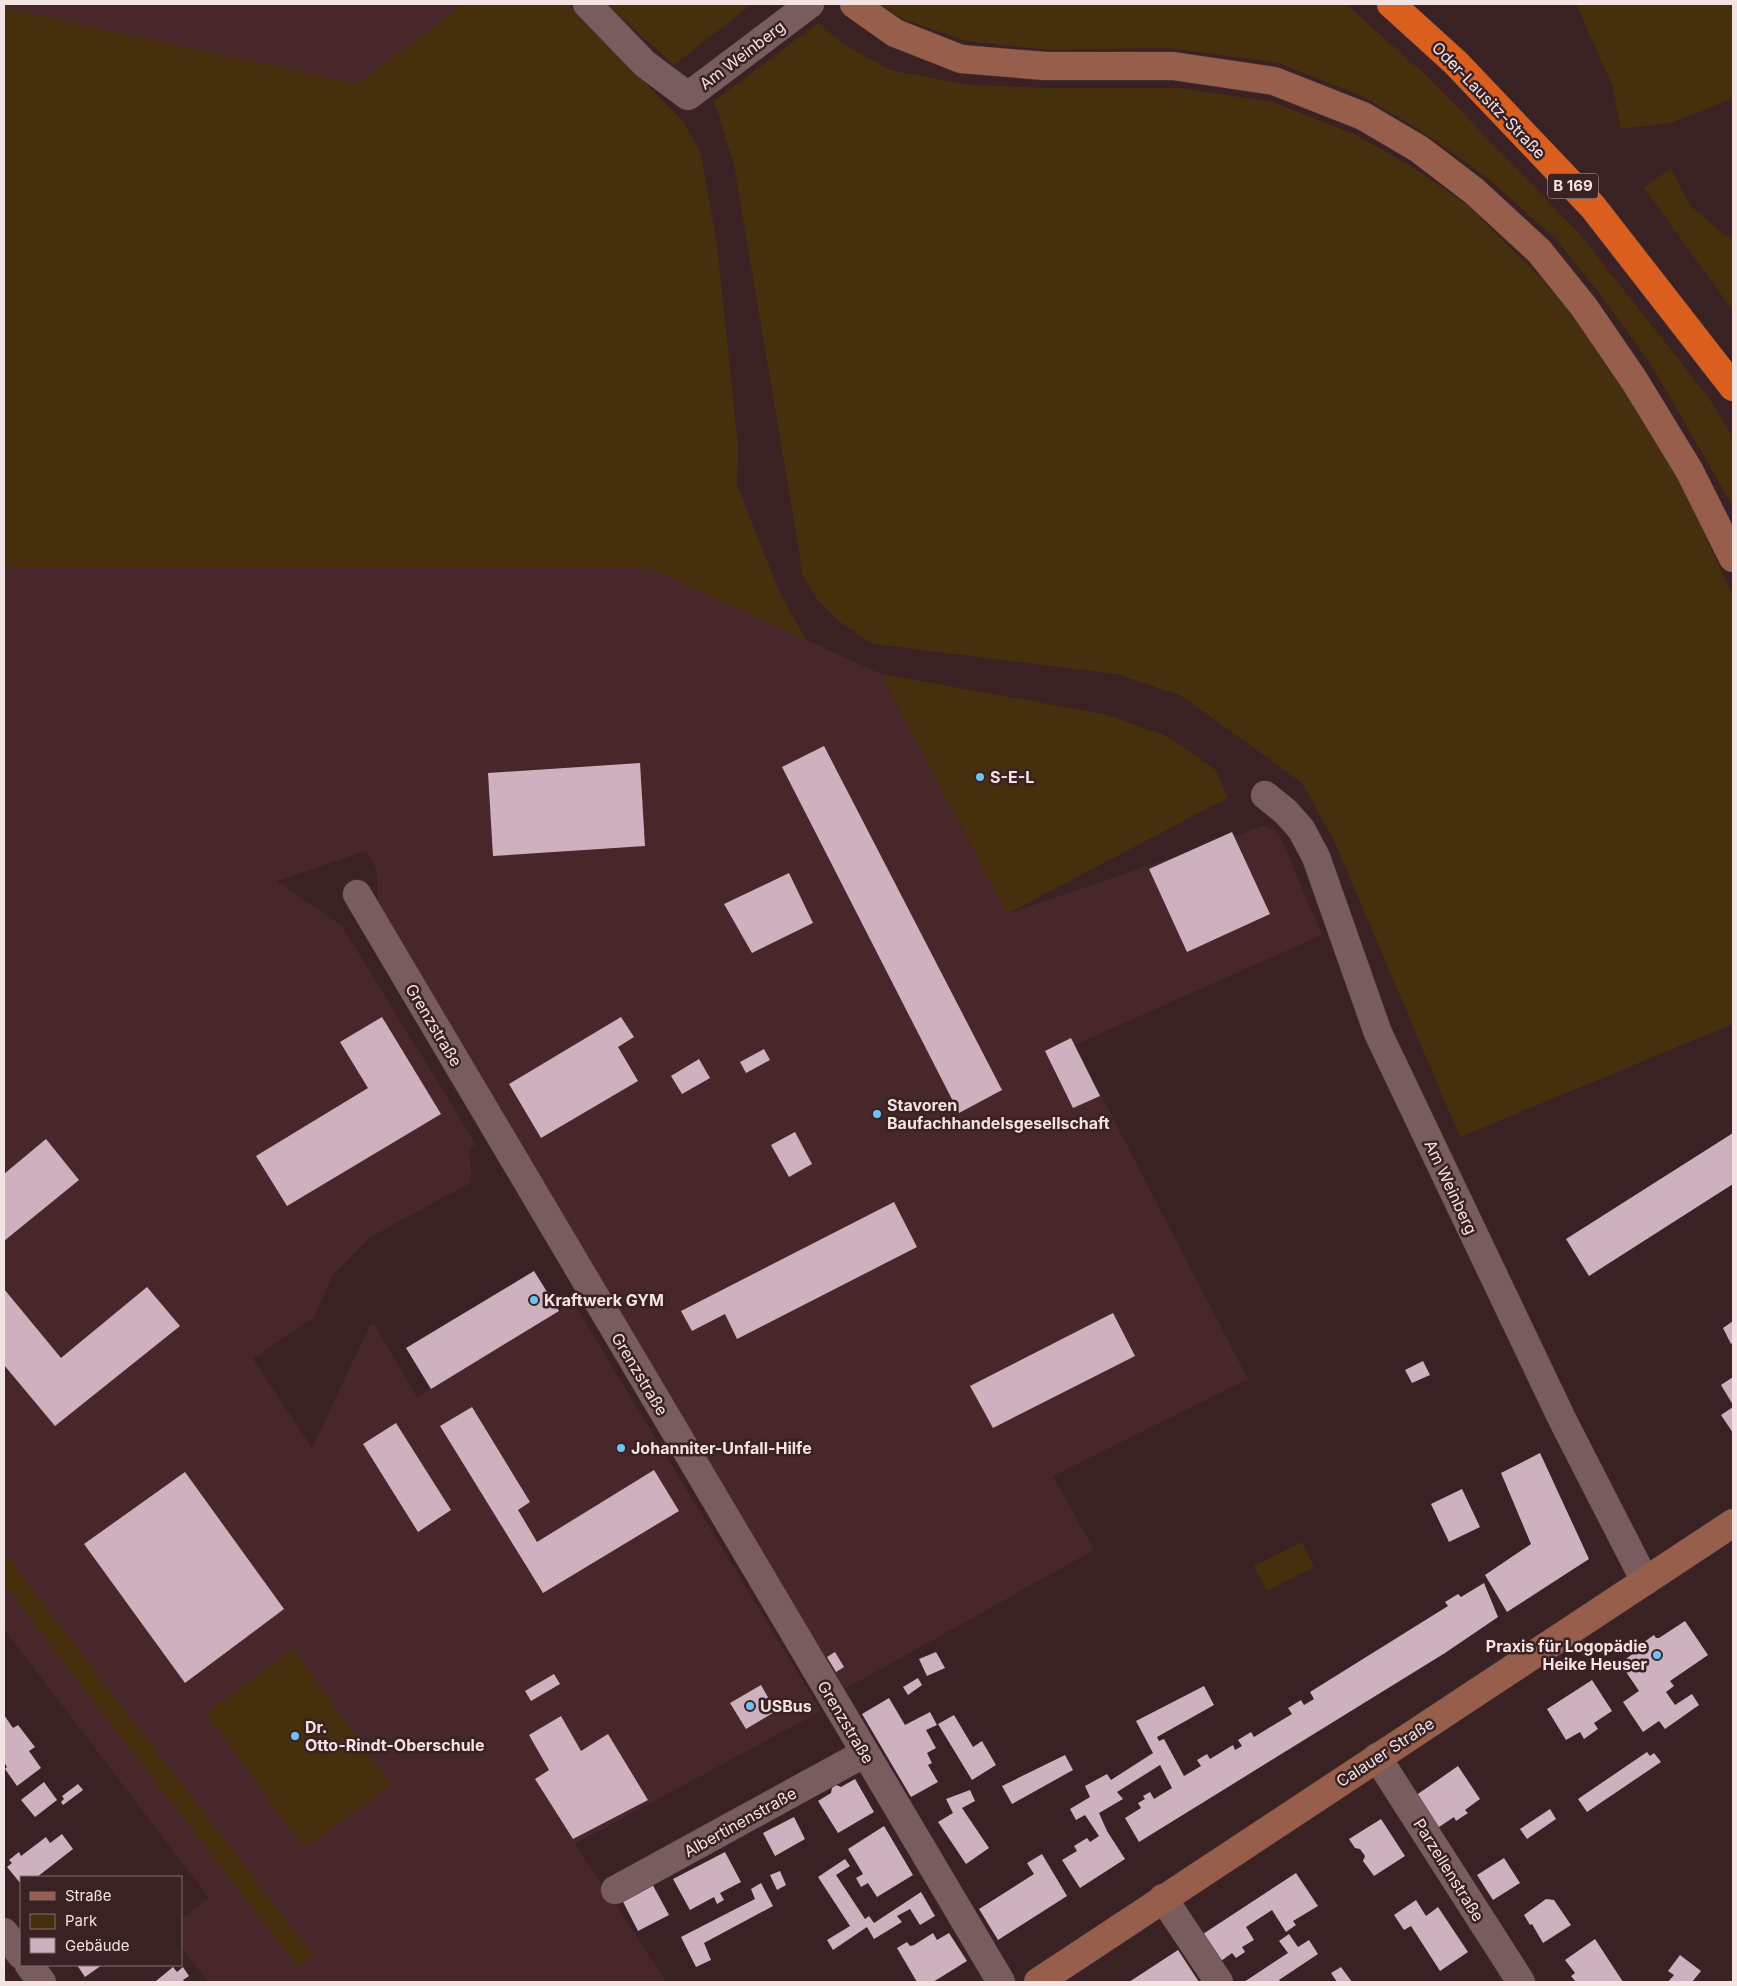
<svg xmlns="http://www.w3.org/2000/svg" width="1737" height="1986" font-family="Inter,sans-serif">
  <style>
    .built { fill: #472729 }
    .green { fill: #462f0d }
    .building { fill: #ceb1bf }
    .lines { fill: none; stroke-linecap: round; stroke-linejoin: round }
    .street-casing { stroke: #533e40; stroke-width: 29 }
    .secondary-casing { stroke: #533e40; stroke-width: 29 }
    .highway-casing { stroke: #533e40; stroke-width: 29 }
    .street { stroke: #795d5e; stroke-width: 28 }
    .secondary { stroke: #965e4b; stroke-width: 28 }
    .highway { stroke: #da5f1e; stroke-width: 28 }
    .poi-dot { fill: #6fc2f4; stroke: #3a2123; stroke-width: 2 }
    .labels { text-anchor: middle; stroke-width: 5; stroke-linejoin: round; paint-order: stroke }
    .shield { fill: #3a2123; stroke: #bca9a9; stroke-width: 1 }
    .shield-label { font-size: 15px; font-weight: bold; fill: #f4e3e3 }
    .street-label { font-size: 16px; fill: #f4e3e3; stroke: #3a2123 }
    .poi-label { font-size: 16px; font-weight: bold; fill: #f4e3e3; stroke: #3a2123; text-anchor: start }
  </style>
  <rect width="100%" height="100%" fill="#3a2123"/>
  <!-- built -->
  <g class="built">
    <polygon points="4,4 463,4 357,84 4,8"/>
    <polygon points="4,567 647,567 881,674 1007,914 1266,825 1279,834 1322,935 1075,1045 1248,1379 1053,1476 1094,1550 845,1689 378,910 377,870 366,851 277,881 342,926 476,1144 469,1149 472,1182 369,1238 333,1275 314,1317 253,1359 312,1448 369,1327 374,1324 417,1397 573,1302 821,1711 575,1844 667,1982 208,1982 181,1947 181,1919 209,1898 4,1629"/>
  </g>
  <!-- green -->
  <g class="green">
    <polygon points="463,4 568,4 684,122 701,154 717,244 738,445 737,485 779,591 806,640 647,567 4,567 4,8 357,84"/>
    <polygon points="606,4 752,4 674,65"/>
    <polygon points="880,4 1346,4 1429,78 1578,232 1709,398 1733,437 1733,507 1652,366 1602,297 1556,239 1486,177 1426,134 1364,97 1278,63 1168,48 1049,50 966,41 900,18"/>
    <polygon points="1576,4 1733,4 1733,99 1671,123 1621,129 1612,85"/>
    <polygon points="818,23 843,44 890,70 969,85 1052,88 1181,88 1273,102 1356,135 1411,166 1466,204 1544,281 1591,337 1680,482 1733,595 1733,1024 1460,1137 1335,843 1302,783 1182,696 1117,674 872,644 840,622 816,598 802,574 798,545 734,165 714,101"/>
    <polygon points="1671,168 1691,207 1728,237 1733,236 1733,311 1644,188"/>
    <polygon points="881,674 1104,714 1169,737 1217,771 1227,798 1007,914"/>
    <polygon points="1302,1542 1314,1567 1267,1591 1254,1566"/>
    <polygon points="4,1553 313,1955 298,1967 4,1585"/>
    <polygon points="293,1649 391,1785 304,1848 206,1713"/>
  </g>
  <!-- building -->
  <g class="building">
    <polygon points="824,746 1002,1090 959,1113 782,767"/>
    <polygon points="640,763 645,846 493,856 488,773"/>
    <polygon points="1232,832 1270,914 1187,952 1149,869"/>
    <polygon points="789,873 813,923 752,953 724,904"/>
    <polygon points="382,1017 441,1114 287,1206 256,1156 368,1088 340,1042"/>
    <polygon points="621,1017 634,1037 618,1047 638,1081 541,1138 509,1084"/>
    <polygon points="1071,1038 1100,1096 1073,1108 1045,1051"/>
    <polygon points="764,1049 770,1060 746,1073 740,1062"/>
    <polygon points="699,1059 710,1078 682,1094 671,1076"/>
    <polygon points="795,1132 812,1164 789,1177 771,1145"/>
    <polygon points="1733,1133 1733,1184 1589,1276 1566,1239"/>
    <polygon points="46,1139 79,1180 4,1241 4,1174"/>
    <polygon points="894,1202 917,1247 737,1339 725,1314 692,1331 681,1311"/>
    <polygon points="534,1271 559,1311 431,1389 406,1348"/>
    <polygon points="147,1287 180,1326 55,1426 4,1365 4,1289 61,1358"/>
    <polygon points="1113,1313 1135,1356 993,1428 970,1386"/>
    <polygon points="1733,1321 1733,1342 1731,1344 1723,1328"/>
    <polygon points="1423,1361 1430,1375 1412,1383 1405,1370"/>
    <polygon points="1733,1377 1733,1405 1721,1385"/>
    <polygon points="472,1407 530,1502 518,1510 537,1542 654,1470 679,1511 543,1593 440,1426"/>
    <polygon points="1733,1407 1733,1433 1721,1415"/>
    <polygon points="396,1423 451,1510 418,1532 363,1444"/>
    <polygon points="1540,1453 1589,1559 1507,1612 1485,1575 1531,1544 1501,1473"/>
    <polygon points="185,1472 284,1609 185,1683 84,1544"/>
    <polygon points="1462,1489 1480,1527 1449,1542 1431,1504"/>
    <polygon points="1484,1583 1498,1617 1445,1653 1139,1842 1125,1818 1141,1808 1138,1803 1145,1799 1143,1796 1150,1792 1154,1799 1172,1788 1160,1765 1117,1792 1123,1799 1099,1813 1107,1831 1125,1859 1080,1888 1062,1860 1077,1851 1074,1846 1087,1838 1090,1842 1099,1836 1085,1815 1076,1820 1070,1809 1090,1797 1085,1786 1107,1774 1111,1780 1153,1753 1136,1721 1204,1686 1214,1705 1157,1737 1159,1741 1164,1739 1184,1776 1201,1766 1197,1760 1207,1754 1210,1759 1233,1745 1235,1750 1242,1746 1238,1740 1251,1732 1254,1737 1292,1714 1288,1708 1301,1700 1304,1705 1314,1699 1310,1692 1448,1606 1445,1602 1458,1594 1461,1597"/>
    <polygon points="1685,1621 1708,1655 1670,1681 1674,1686 1666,1692 1675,1705 1692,1694 1699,1705 1665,1729 1659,1721 1643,1732 1623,1702 1639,1691 1620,1663 1641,1648 1643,1646 1641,1644 1654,1635 1656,1638 1659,1638"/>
    <polygon points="835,1652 844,1667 836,1672 827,1657"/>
    <polygon points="936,1652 945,1668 927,1676 919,1659"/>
    <polygon points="554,1674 560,1684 531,1701 525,1691"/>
    <polygon points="918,1678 922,1685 908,1695 903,1687"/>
    <polygon points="1592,1680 1612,1711 1594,1723 1598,1729 1584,1739 1580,1732 1566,1740 1547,1709"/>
    <polygon points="761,1685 776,1711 746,1729 730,1703"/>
    <polygon points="889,1698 905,1725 930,1712 937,1725 926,1730 936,1748 927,1753 932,1763 928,1765 938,1782 911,1797 862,1714"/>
    <polygon points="4,1715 13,1728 18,1725 35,1747 29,1751 41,1768 17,1786 5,1769 7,1767 4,1762"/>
    <polygon points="954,1715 973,1747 982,1741 996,1765 972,1780 938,1724"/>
    <polygon points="561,1716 581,1751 608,1734 648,1800 573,1839 535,1779 549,1770 529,1735"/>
    <polygon points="1647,1752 1650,1756 1654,1753 1661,1762 1587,1812 1578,1799"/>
    <polygon points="1065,1755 1073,1770 1012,1804 1002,1786"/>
    <polygon points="1458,1766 1480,1799 1465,1810 1468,1813 1456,1821 1454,1817 1436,1829 1415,1796"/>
    <polygon points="855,1779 874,1812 838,1833 818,1801 831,1793 832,1788 836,1785 841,1787"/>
    <polygon points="44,1782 57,1800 35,1817 21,1800"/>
    <polygon points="78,1784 83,1790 63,1805 61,1802 64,1799 62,1796"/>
    <polygon points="970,1790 975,1801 962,1808 989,1848 966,1864 938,1822 953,1813 946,1799"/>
    <polygon points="1550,1809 1556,1819 1527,1839 1520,1829"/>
    <polygon points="794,1817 805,1839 775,1856 763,1833"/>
    <polygon points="1381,1819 1405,1856 1374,1876 1363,1861 1365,1856 1360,1849 1355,1848 1349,1839"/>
    <polygon points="884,1826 913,1875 877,1897 868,1883 861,1887 856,1878 863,1874 848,1849"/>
    <polygon points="62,1834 73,1849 37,1877 21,1877 21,1884 7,1867 12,1863 9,1860 19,1852 21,1856 46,1837 50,1843"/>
    <polygon points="725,1852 741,1882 720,1893 724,1900 717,1904 714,1897 690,1910 673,1879"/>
    <polygon points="1042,1854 1067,1896 998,1940 979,1909 1034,1874 1027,1863"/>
    <polygon points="1504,1858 1520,1883 1493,1900 1477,1875"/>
    <polygon points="845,1859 850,1866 836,1875 865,1919 869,1916 874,1923 921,1892 935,1916 920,1925 910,1909 897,1916 902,1922 874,1939 867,1927 833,1950 827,1940 850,1926 818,1877"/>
    <polygon points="780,1871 786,1885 777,1890 770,1875"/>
    <polygon points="1296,1873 1318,1906 1293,1921 1296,1925 1286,1932 1272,1910 1246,1927 1254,1940 1242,1947 1245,1952 1236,1958 1232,1953 1221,1961 1203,1934"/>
    <polygon points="650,1880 669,1915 638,1931 620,1896"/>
    <polygon points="761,1883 773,1906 704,1943 711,1960 696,1967 681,1937 755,1899 751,1889"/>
    <polygon points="1546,1899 1554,1900 1571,1925 1543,1943 1532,1924 1530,1925 1524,1915"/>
    <polygon points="1416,1900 1426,1916 1438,1907 1468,1952 1440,1971 1411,1926 1404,1930 1394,1915"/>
    <polygon points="933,1933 937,1940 949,1933 967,1961 933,1982 917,1982 897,1948 907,1942 910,1946 914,1945"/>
    <polygon points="1289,1934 1298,1947 1309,1940 1318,1954 1279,1980 1281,1982 1244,1982 1288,1953 1279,1941"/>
    <polygon points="1595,1939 1623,1982 1576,1982 1571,1976 1575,1973 1565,1960"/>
    <polygon points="1178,1950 1199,1982 1129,1982"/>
    <polygon points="1680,1955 1701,1971 1692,1982 1668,1982 1674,1975 1668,1971"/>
    <polygon points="77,1965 102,1965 85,1977"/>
    <polygon points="173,1967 177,1972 183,1967 189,1976 183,1980 185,1982 157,1982 156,1981"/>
    <polygon points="1341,1967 1352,1982 1337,1982 1331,1973"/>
  </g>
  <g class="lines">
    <defs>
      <g id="street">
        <polyline points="587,4 645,64 688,96 810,4"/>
        <polyline points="1265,795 1286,812 1301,829 1316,857 1378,1033 1563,1421 1645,1581"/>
        <polyline points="357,894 1001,1982"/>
        <polyline points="1377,1757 1521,1982"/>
        <polyline points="615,1890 865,1753"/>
        <polyline points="1163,1898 1219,1982"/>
        <polyline points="4,1932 21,1955"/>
        <polyline points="29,1965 42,1982"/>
      </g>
      <g id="secondary">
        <polyline points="854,4 895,33 961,59 1045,66 1173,66 1274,81 1363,116 1419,149 1474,191 1539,251 1584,307 1634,380 1689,470 1733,558"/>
        <polyline points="1038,1982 1733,1523"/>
      </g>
      <polyline id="highway" points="1391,4 1456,63 1593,207 1733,387"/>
    </defs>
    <!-- street casing -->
    <use href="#street" class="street-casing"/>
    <!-- secondary casing -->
    <use href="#secondary" class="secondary-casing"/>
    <!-- highway casing -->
    <use href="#highway" class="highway-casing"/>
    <!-- street -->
    <use href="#street" class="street"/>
    <!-- secondary -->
    <use href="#secondary" class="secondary"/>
    <!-- highway -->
    <use href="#highway" class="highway"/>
  </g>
  <!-- markers -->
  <g class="poi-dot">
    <circle cx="980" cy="777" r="5"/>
    <circle cx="877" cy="1114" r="5"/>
    <circle cx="534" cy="1300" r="5"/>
    <circle cx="621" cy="1448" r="5"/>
    <circle cx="1657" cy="1655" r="5"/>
    <circle cx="750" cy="1706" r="5"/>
    <circle cx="295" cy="1736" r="5"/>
  </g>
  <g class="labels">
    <!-- shield labels -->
    <rect class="shield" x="1548" y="173.5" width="50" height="25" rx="4"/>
    <g class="shield-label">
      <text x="1573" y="191">B 169</text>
    </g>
    <!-- street labels -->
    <g class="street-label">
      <text transform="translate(742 55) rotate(-37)" y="6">Am Weinberg</text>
      <text transform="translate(1489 100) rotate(46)" y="6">Oder-Lausitz-Straße</text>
      <text transform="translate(434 1025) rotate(59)" y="6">Grenzstraße</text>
      <text transform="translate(1451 1187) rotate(65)" y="6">Am Weinberg</text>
      <text transform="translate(640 1374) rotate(59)" y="6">Grenzstraße</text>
      <text transform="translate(846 1722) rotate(59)" y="6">Grenzstraße</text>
      <text transform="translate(1385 1752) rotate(-33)" y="6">Calauer Straße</text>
      <text transform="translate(740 1822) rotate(-29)" y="6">Albertinenstraße</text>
      <text transform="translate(1449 1870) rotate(58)" y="6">Parzellenstraße</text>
    </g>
    <!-- poi labels -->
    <g class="poi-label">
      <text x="990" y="783">S-E-L</text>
      <text x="887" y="1111">Stavoren<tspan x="887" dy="18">Baufachhandelsgesellschaft</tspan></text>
      <text x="544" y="1306">Kraftwerk GYM</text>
      <text x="631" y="1454">Johanniter-Unfall-Hilfe</text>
      <text x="1647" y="1652" text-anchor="end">Praxis für Logopädie<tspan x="1647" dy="18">Heike Heuser</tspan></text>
      <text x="760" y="1712">USBus</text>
      <text x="305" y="1733">Dr.<tspan x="305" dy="18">Otto-Rindt-Oberschule</tspan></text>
    </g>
  </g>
  <!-- border -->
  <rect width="1737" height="1986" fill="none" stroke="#f4e3e3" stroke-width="10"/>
  <!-- legend -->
  <rect x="20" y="1876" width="162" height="90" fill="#3a2123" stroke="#846f70"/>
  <rect x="30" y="1892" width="25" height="8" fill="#965e4b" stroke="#846f70"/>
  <text x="65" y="1901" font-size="15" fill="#f4e3e3">Straße</text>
  <rect x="30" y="1914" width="25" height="15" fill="#462f0d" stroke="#846f70"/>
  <text x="65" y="1926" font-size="15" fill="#f4e3e3">Park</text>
  <rect x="30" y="1938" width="25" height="15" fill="#ceb1bf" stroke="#846f70"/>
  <text x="65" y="1951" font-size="15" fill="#f4e3e3">Gebäude</text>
</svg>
